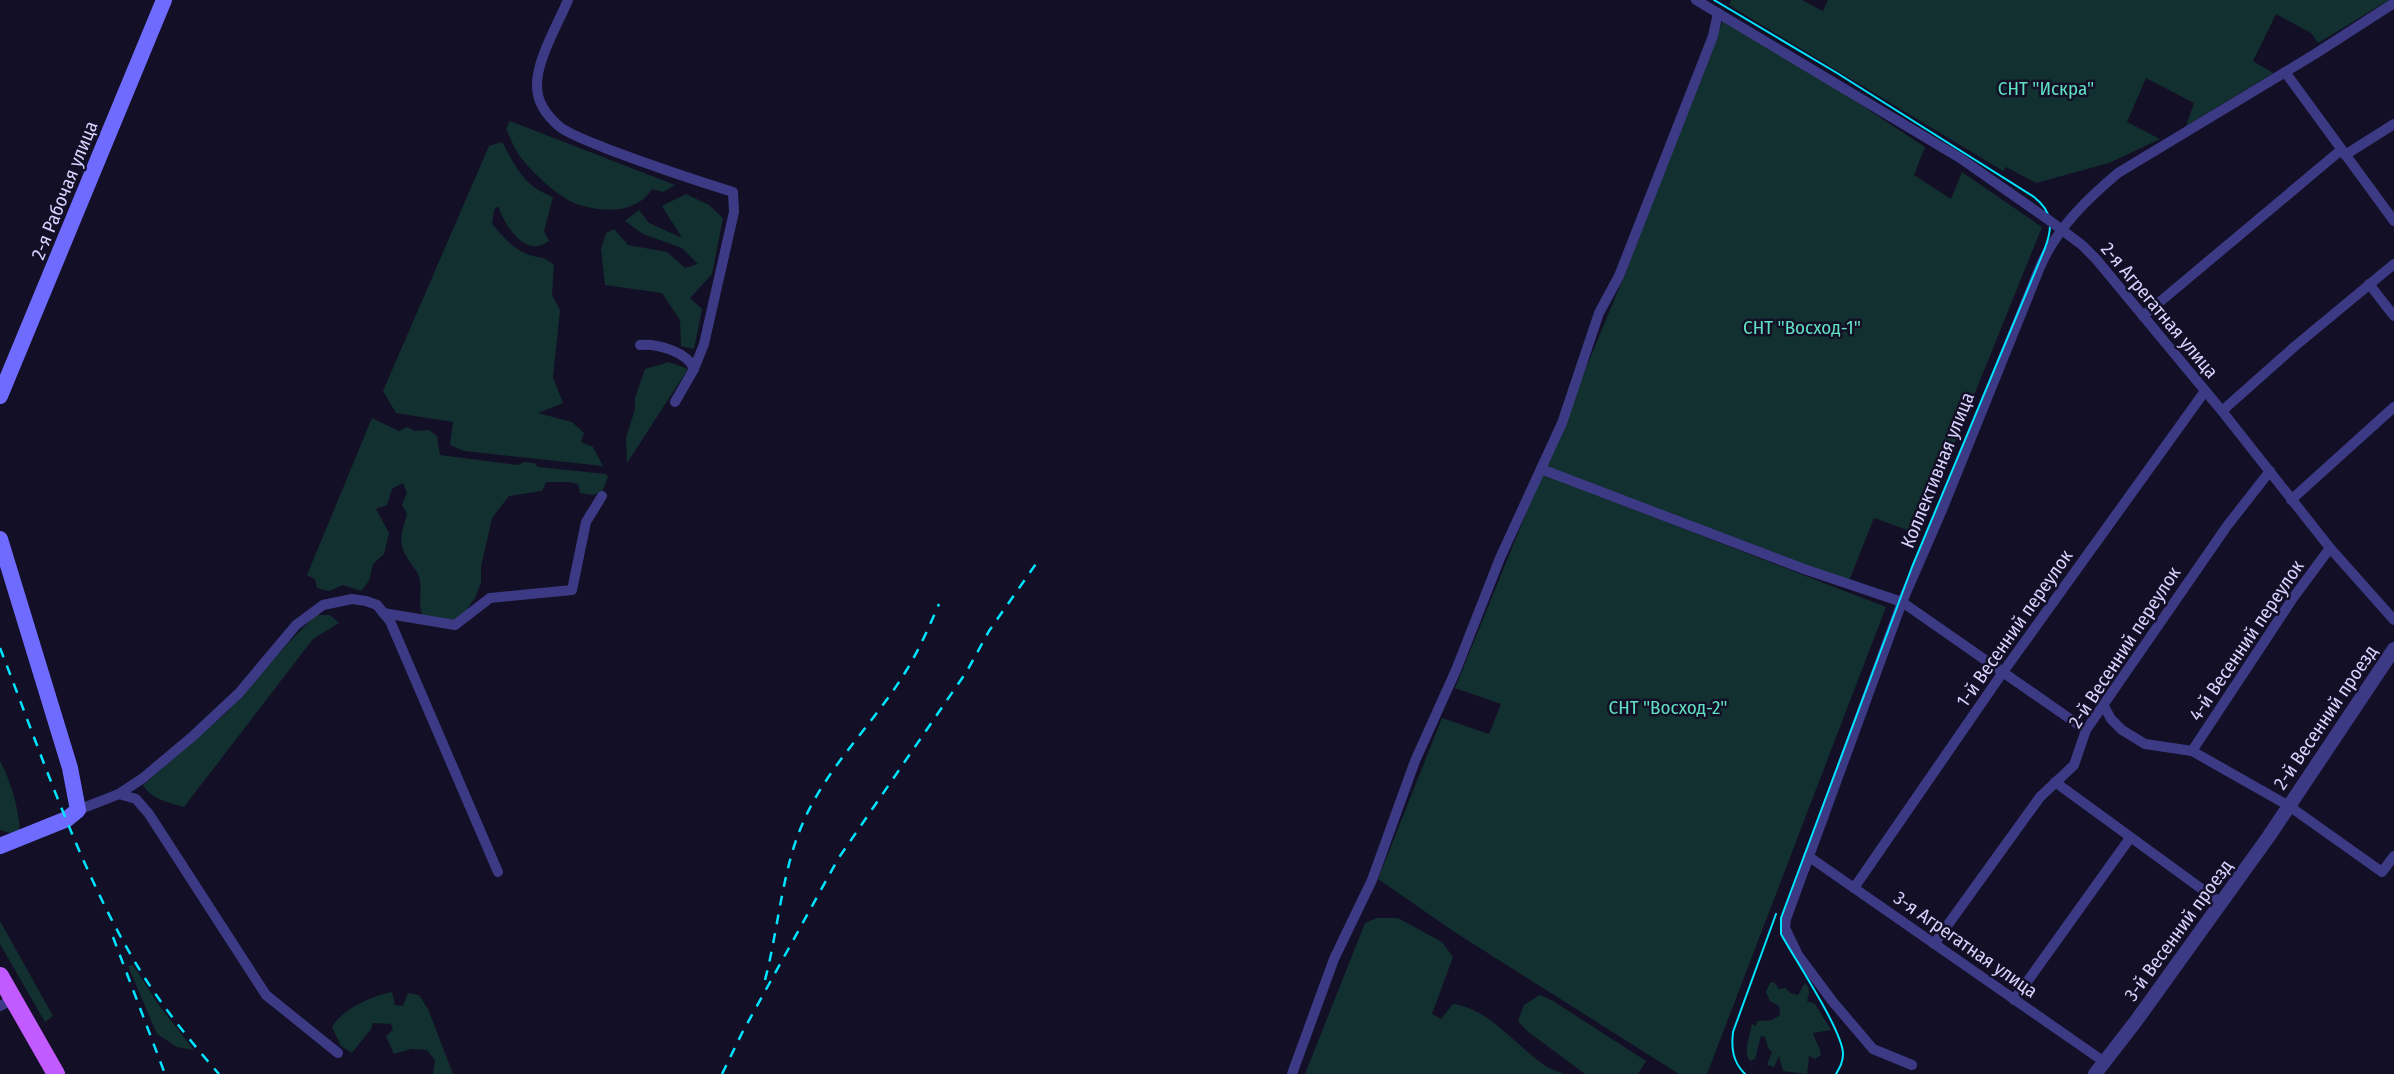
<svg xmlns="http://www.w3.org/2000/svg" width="2394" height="1074" font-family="'Fira Sans Condensed',sans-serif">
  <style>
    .green { fill: #12302f }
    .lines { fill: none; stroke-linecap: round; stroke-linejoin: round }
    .minor { stroke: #3d3a85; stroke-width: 10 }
    .tertiary { stroke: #3d3a85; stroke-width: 14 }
    .secondary { stroke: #6f6bff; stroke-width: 16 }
    .primary { stroke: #c25bff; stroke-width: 18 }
    .tram { stroke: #00e5ff; stroke-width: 2 }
    .rail { stroke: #00e5ff; stroke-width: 2.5; stroke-dasharray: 10 9; stroke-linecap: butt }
    .minor-bridge { stroke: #3d3a85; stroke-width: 10 }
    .labels { text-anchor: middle; stroke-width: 5; stroke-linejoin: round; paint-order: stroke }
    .park-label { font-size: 19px; fill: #5fe0c0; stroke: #130f26 }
    .street-label { font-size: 19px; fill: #d9d4ff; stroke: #130f26 }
  </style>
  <rect width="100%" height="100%" fill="#130f26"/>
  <!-- green -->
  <g class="green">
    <polygon points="1731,0 1802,0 1823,11 1828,0 2389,0 2318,43 2311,33 2276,14 2253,61 2273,73 2186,126 2194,103 2146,78 2127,122 2160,139 2109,163 2036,183 2006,167 2003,171 1729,5"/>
    <polygon points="1723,20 1802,66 1925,147 1914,175 1951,199 1962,172 2042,227 1918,534 1874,518 1849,581 1545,466 1625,274"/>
    <path d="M 510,121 L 675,185 L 663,192 L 652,189 C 637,213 605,213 580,205 C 561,200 534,174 521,158 C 515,150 511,139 506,129 Z"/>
    <path d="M 502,142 C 517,169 523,185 553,197 L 544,231 L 549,241 C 545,243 542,246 538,246 C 518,249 503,220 498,206 L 494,210 L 492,224 C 502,235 513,249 527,254 C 540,259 542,255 554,265 L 552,295 L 560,310 L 553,378 L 563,403 L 538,413 L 572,422 L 584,433 L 581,442 L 593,447 L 603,466 L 464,451 L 450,445 L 453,422 L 396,413 L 383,391 L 489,146 Z"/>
    <polygon points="686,194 709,205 723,218 712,274 690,298 702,309 694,349 681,346 680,320 662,293 605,285 601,249 606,233 614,229 628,245 667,252 685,268 698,264 682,248 643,234 625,221 639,210 649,223 682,238 662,206"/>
    <polygon points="669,362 688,369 627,463 626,438 635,409 635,398 645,369"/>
    <path d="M 372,418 L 399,431 L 407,427 L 415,431 L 429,430 L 437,436 L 440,455 L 518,465 L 524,462 L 534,463 L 538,467 L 606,474 L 608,477 L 602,492 L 593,495 L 580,493 L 578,484 L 570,482 L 546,482 L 542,491 L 509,496 L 492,518 L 481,567 L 481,583 L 475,598 L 463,615 L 454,622 L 423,616 C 417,603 423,591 419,577 C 418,572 413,567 410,562 C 397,544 401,535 407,514 L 402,505 L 407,493 L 403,483 L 392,489 L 387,505 L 376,509 L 389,533 L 384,554 L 373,564 L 369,581 L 361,591 L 343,585 L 329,591 L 317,588 L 315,579 L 307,575 Z"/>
    <polygon points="1542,474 1886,607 1707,1074 1679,1074 1456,933 1378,879 1442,718 1489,734 1501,704 1455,688"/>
    <path d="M 316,615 L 330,615 L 339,623 L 313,639 L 184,807 C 168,802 152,800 143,785 L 227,712 L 288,643 Z"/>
    <path d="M 0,761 C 11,781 19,810 20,833 L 10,833 L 0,830 Z"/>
    <path d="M 1377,918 L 1398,918 L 1442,942 L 1453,957 L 1432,1014 L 1441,1019 L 1453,1004 C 1490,1009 1515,1045 1544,1065 C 1550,1069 1558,1071 1564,1074 L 1305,1074 L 1365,923 Z"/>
    <polygon points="0,921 53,1016 45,1022 0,944"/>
    <polygon points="133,965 158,1004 194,1050 177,1047 157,1034 128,966"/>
    <path d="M 1774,982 L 1779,989 L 1786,988 L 1790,993 L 1798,995 L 1805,983 C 1811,988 1809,993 1807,1001 L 1815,1004 L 1831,1030 L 1813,1033 C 1815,1041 1820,1046 1821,1055 L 1815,1059 L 1809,1056 L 1807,1074 L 1783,1071 L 1779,1056 L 1774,1067 L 1767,1065 L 1772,1052 L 1768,1048 L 1765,1037 L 1761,1036 L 1755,1059 L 1750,1061 L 1747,1055 L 1747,1046 L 1752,1024 L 1756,1026 L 1757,1021 L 1772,1020 L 1780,1015 L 1779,1006 L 1770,1001 L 1766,992 L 1770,983 Z"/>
    <path d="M 392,992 L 395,1005 L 403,1006 L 408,993 L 419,995 L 428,1009 L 453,1074 L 433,1074 L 435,1060 L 427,1050 L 411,1049 L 394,1054 L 386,1036 L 393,1030 L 391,1024 L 373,1023 L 371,1029 L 352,1053 L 341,1046 L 332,1027 C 342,1009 372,996 392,992 Z"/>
    <polygon points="1540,995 1553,1001 1646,1061 1638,1074 1585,1074 1527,1031 1518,1021 1524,1005"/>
  </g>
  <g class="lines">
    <!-- minor -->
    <g class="minor">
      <path d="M 568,0 C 558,24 536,61 537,86 C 537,103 548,117 560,127 C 574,137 594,143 610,150 C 650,165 691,179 733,192 L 734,212 L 704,344 L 694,369 L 675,402"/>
      <polyline points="1696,0 1960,158 2046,218"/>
      <polyline points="2285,72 2394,221"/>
      <polyline points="2345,155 2394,124"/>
      <polyline points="2058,227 2082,245 2096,259 2222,411 2330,548 2394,620"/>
      <polyline points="2369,284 2394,316"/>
      <polyline points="2143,316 2341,150"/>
      <path d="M 640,345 C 656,343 688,352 694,369"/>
      <polyline points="2222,411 2294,347 2394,264"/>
      <polyline points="1541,469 1804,569 1902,602 2086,730"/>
      <polyline points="2291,500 2394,407"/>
      <polyline points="383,613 455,625 490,598 572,590 586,522 602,496"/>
      <polyline points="2104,706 2111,719 2122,730 2145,744 2192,751 2289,806 2382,872 2394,856"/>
      <polyline points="2192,751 2293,598 2330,548"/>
      <polyline points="2055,782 2221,903"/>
      <polyline points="119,794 136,799 149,814 266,995 338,1053"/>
      <polyline points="78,810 119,794 143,778 193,736 239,693 296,625 323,605 352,599 366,601 377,605 390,621 498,872"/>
      <polyline points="1808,856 2103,1061"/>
      <polyline points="1854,888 2003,672 2205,391"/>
      <polyline points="1934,944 2040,797 2074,765 2086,730 2227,526 2270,471"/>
      <polyline points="2014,1000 2130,838"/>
      <polyline points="0,1006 13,999"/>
      <path d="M 1912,1065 L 1873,1049 L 1833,1002 L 1798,955 L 1785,928 L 1786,919 L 1902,602 L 1942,510 L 2040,267 C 2057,228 2086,200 2118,173 L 2315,54 L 2394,3"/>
      <polyline points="1292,1074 1334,959 1372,880 1415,761 1456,670 1500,558 1562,423 1599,313 1619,276 1713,36 1718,13"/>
    </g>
    <!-- tertiary -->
    <polyline class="tertiary" points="2095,1074 2136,1021 2269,836 2394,649"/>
    <!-- secondary -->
    <g class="secondary">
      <polyline points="0,396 164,0"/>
      <polyline points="0,539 70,768 78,810 67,819 0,846"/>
    </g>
    <!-- primary -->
    <polyline class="primary" points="0,976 56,1074"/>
    <!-- tram -->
    <g class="tram">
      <path d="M 1714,0 L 1837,73 L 2034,197 C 2053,212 2053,227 2045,248 L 1912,567 L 1781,918 L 1781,934 C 1794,958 1843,1031 1843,1054 C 1843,1062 1840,1067 1836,1074"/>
      <path d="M 1745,1074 C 1733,1062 1731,1049 1733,1032 L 1776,914"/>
    </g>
    <!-- rail -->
    <g class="rail">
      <path d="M 0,648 C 41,753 80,871 138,967 C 161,1005 190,1041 219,1074"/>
      <polyline points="113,937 165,1074"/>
      <path d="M 765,980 C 778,931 782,871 802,825 C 826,767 874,724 906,671 C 919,650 929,627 939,604"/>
      <polyline points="722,1074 742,1033 838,859 967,671 989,631 1038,561"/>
    </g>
    <!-- minor-bridge -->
    <polyline class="minor-bridge" points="2046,218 2058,227"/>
  </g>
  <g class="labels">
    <!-- park labels -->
    <g class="park-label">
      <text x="2046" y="95">СНТ "Искра"</text>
      <text x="1802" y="334">СНТ "Восход-1"</text>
      <text x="1668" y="714">СНТ "Восход-2"</text>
    </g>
    <!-- street labels -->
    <g class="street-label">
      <text transform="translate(64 190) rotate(-68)" y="7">2-я Рабочая улица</text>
      <text transform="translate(2160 310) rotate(50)" y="7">2-я Агрегатная улица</text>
      <text transform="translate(1937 470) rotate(-68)" y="7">Коллективная улица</text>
      <text transform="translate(2014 628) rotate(-55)" y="7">1-й Весенний переулок</text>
      <text transform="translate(2246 640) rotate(-56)" y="7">4-й Весенний переулок</text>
      <text transform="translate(2124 647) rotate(-57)" y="7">2-й Весенний переулок</text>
      <text transform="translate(2325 717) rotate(-56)" y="7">2-й Весенний проезд</text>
      <text transform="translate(2178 930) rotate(-54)" y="7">3-й Весенний проезд</text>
      <text transform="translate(1966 944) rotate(35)" y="7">3-я Агрегатная улица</text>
    </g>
  </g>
</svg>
